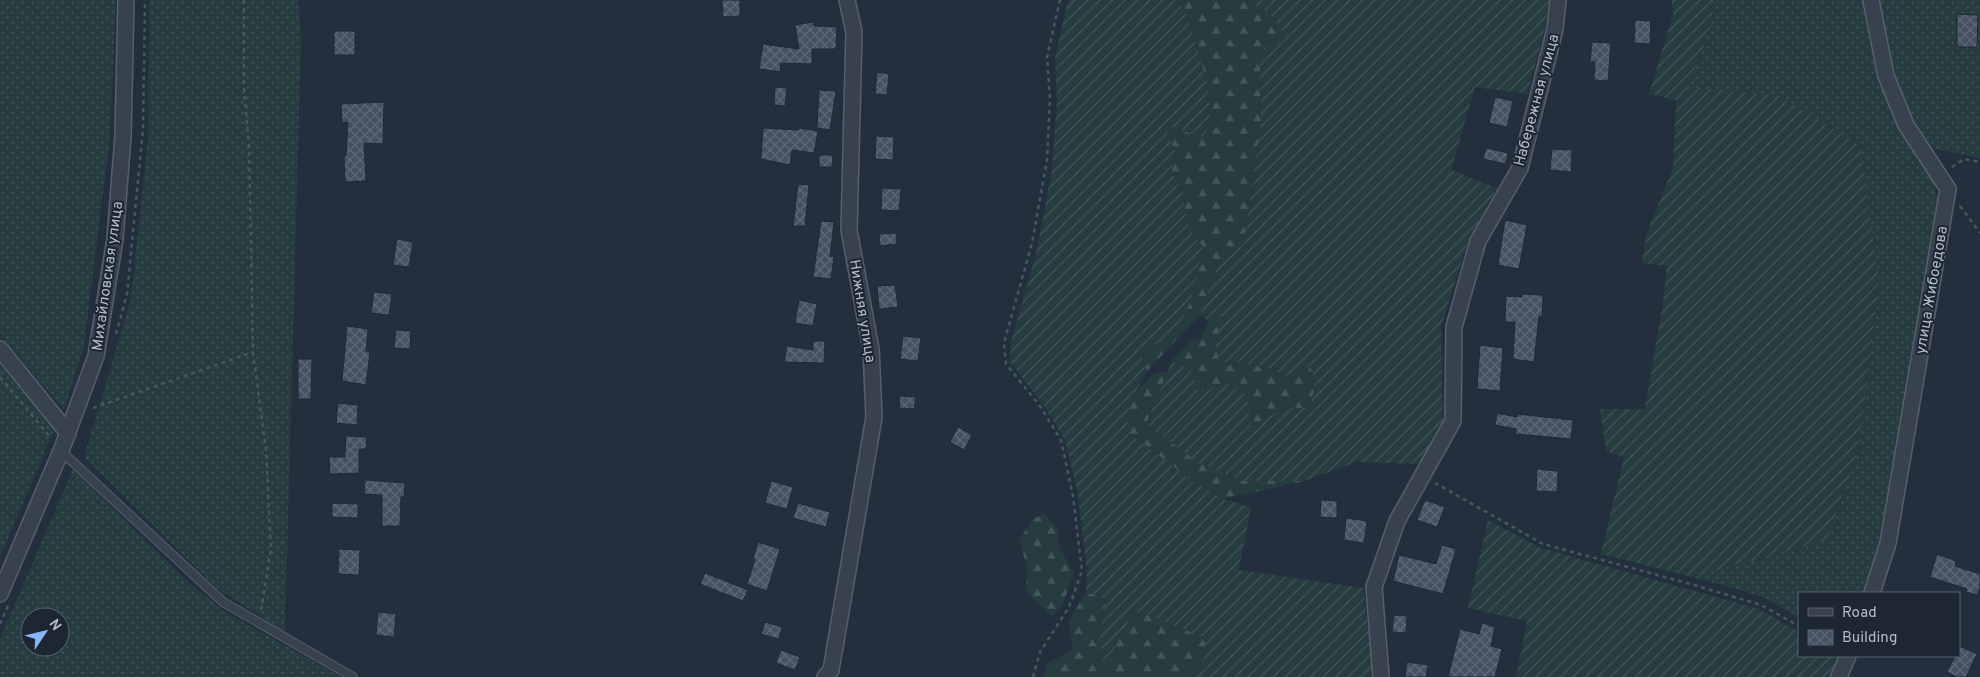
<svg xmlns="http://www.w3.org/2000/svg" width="1980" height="677" font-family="Overpass,sans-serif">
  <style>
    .grass { fill: url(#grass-dots); fill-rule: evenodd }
    .forest { fill: url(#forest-firs) }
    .garden { fill: url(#garden-furrows) }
    .building { fill: url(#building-cross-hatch); stroke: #1f2835 }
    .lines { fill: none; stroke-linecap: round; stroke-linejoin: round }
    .service-casing { stroke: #565f6c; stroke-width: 10 }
    .minor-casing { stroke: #565f6c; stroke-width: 18 }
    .path { stroke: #44595c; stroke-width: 2.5; stroke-dasharray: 4 4; stroke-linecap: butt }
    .service { stroke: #38414e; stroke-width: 8 }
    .minor { stroke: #38414e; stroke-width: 15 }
    .labels { text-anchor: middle; stroke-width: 4; stroke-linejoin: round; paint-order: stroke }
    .street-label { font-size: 15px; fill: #b4bcc9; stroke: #1d2633 }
  </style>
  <defs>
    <pattern id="grass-dots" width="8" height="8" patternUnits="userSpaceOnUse" patternTransform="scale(1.25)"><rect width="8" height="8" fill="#263c3f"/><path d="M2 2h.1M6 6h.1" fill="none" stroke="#435659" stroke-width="1.8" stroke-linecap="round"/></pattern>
    <pattern id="forest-firs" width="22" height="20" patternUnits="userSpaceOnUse" patternTransform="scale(1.25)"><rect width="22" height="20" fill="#263c3f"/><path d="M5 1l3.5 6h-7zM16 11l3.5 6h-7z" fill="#435659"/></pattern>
    <pattern id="garden-furrows" width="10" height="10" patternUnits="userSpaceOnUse" patternTransform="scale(1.25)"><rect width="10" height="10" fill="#263c3f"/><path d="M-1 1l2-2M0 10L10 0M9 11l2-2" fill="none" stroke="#435659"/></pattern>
    <pattern id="building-cross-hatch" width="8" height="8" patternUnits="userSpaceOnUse" patternTransform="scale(1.25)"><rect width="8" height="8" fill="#455162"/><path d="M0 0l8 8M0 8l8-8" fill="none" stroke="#5d6877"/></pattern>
  </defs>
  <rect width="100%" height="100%" fill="#242f3e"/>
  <!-- grass -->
  <g class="grass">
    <polygon points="0,0 116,0 110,136 84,346 64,410 0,334"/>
    <polygon points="149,0 298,0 301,38 285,632 218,589 84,457 131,299 148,140"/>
    <polygon points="1713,0 1863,0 1877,75 1900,133 1932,178 1939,200 1881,539 1867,588 1865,593 1799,593 1799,617 1761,596 1692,577 1827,539 1859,448 1879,285 1861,146 1687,87 1712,24"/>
    <polygon points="1877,0 1980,0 1980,158 1930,148 1910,122 1891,70"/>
    <polygon points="0,361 55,428 0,557"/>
    <path d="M 73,469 L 187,581 L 225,612 L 341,677 L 0,677 L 0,639 ZM 30,617 L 60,617 L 60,647 L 30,647 Z"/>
  </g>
  <!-- forest -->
  <g class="forest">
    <polygon points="1174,0 1255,0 1252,5 1267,11 1285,34 1264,48 1260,63 1261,121 1244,244 1219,262 1200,315 1147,371 1139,348 1158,343 1196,275 1203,247 1188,226 1181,185 1171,173 1175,151 1163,124 1203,137 1207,81 1185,9"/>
    <path d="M 1223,316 L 1215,345 L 1220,363 C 1248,361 1260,365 1286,376 L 1310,366 L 1316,381 L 1310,409 L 1286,408 L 1250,426 L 1227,383 L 1199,392 L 1191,370 L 1172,361 L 1190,341 L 1201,339 L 1209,321 Z"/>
    <polygon points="1168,371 1146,424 1242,481 1304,481 1223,499 1191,480 1130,434 1126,418 1135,393 1154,374"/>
    <polygon points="1044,513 1058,530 1060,549 1074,573 1063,603 1052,617 1026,591 1027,566 1019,541 1031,521"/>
    <polygon points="1086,592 1106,599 1100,635 1115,658 1116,642 1135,611 1207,638 1204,658 1192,677 1044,677 1047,664 1073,649 1068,623"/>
  </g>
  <!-- garden -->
  <g class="garden">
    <path d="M 1068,0 L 1174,0 L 1185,9 L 1207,81 L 1211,122 L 1203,137 L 1164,125 L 1175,151 L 1171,173 L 1181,185 L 1188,226 L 1203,247 C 1194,281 1193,325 1158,343 C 1152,346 1145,347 1139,348 L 1147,371 L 1135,393 L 1126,418 L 1130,434 L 1191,480 L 1223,499 L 1251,507 L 1239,570 L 1363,588 L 1374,677 L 1192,677 L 1204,658 L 1206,638 L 1135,611 L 1116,642 L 1115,658 L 1102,660 L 1100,635 L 1106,599 L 1086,592 L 1087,573 L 1078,495 L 1065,440 L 1042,403 L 1010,362 L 1011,342 L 1038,246 L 1052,169 L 1057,101 L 1055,57 Z"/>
    <path d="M 1255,0 L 1549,0 L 1545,29 L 1527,94 L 1475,87 L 1451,170 L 1497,188 L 1469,238 L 1441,327 L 1443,421 L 1420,464 L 1356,462 L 1304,481 L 1242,481 L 1199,463 L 1146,424 L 1172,361 L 1191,370 L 1199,392 L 1227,383 L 1247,396 L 1250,426 L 1286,408 L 1310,408 L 1316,381 L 1310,366 L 1286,376 C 1260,365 1248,361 1220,363 L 1215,345 L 1223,316 L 1209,321 L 1200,315 L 1219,262 L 1244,244 L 1261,121 L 1260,63 L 1264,48 L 1285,34 L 1267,11 L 1252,5 Z"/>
    <polygon points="1672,0 1713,0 1712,24 1688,87 1778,95 1861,146 1879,285 1859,448 1827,540 1692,577 1601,554 1624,457 1606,451 1600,409 1645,409 1662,309 1667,266 1642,263 1646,235 1673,168 1676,100 1649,94 1673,15"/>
    <polygon points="1488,520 1541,548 1759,609 1799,632 1799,656 1839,656 1842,658 1835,677 1516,677 1527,621 1468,608"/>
  </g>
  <!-- building -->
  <g class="building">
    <polygon points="722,0 740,0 740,16 723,17"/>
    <polygon points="1957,14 1978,15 1977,47 1957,47"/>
    <polygon points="1635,20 1651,21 1650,44 1634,43"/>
    <polygon points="813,22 814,26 837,27 836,49 812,49 812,64 781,63 780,72 759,69 763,44 799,49 795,25"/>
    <rect x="334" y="31" width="21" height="24"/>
    <polygon points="1592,42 1611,43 1608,81 1594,80 1595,62 1590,62"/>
    <polygon points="877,72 889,74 887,95 875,94"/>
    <polygon points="775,87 787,88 785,106 774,105"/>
    <polygon points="819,90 836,91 830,130 817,128"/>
    <polygon points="1495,97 1513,101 1507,127 1489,123"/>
    <polygon points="384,102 383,144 364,143 366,181 345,182 344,157 346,156 348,122 342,123 341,104"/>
    <polygon points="763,128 799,130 799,128 818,131 814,153 792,150 790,165 761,159"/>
    <polygon points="876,136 894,137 893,160 875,159"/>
    <polygon points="1486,148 1508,153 1506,164 1483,159"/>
    <polygon points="1552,149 1572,150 1571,172 1550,170"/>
    <polygon points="819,155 833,155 832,167 819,167"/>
    <polygon points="798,184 809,185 805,226 793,226"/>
    <polygon points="882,188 901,189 899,211 881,210"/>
    <polygon points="1505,220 1527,225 1519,269 1498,265"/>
    <polygon points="821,221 834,222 830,256 834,257 831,279 813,277"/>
    <polygon points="896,233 897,244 880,246 879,234"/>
    <polygon points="397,239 413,242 409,267 393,265"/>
    <polygon points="895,285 898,307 879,309 877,286"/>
    <polygon points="374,292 392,294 389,315 371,313"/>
    <polygon points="1522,294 1543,295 1542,317 1539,316 1534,362 1513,359 1515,322 1505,322 1506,296 1522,297"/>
    <polygon points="799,300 817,304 813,326 795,323"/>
    <polygon points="347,326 368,329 366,352 370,352 366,385 342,381"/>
    <polygon points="396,330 411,331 410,349 394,348"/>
    <polygon points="903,336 921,338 918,361 900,359"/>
    <polygon points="813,341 825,341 824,363 784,362 787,346 813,350"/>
    <polygon points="1480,345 1503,348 1500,391 1477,389"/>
    <polygon points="298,359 312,359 311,399 298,399"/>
    <polygon points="900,396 916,397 914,409 899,408"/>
    <polygon points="338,403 358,405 357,425 336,423"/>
    <polygon points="1497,413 1517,417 1517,414 1573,420 1571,439 1516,434 1516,429 1495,425"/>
    <polygon points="958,427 972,435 964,450 950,442"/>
    <polygon points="346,436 367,437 366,449 359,449 359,473 330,474 329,457 345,457"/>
    <polygon points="1537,469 1558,471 1557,492 1536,491"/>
    <polygon points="365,480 405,483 404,497 401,497 400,526 382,526 382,495 364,494"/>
    <polygon points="771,481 793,487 787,509 765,503"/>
    <polygon points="1321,500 1337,501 1337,518 1320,517"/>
    <polygon points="1425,500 1445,507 1437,527 1417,520"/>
    <polygon points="332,503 358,504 358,518 332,517"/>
    <polygon points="798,503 830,512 826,527 793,518"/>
    <polygon points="1346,518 1367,521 1364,543 1344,540"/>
    <polygon points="758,542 780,549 767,591 747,584 755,560 753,559"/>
    <polygon points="1442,545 1456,549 1443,594 1393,581 1399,555 1436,564"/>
    <polygon points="339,549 360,550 359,575 338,574"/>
    <polygon points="1937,554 1956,561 1955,566 1980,574 1980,587 1977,595 1966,592 1967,589 1930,577"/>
    <polygon points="705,573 748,590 743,601 700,584"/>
    <polygon points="378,612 396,614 394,637 376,635"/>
    <polygon points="1394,615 1407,616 1406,633 1392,632"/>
    <polygon points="765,622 782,627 779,639 761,634"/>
    <polygon points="1482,623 1495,627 1491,646 1502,649 1495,677 1448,677 1460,629 1479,634"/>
    <polygon points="1959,646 1977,654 1966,677 1957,677 1947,672 1955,656 1959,656"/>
    <polygon points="781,650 800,657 795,670 776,663"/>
    <polygon points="1407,662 1428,665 1426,677 1405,677"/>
  </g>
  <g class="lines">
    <defs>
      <polyline id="service" points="61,451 223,602 353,677"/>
      <g id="minor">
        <polyline points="1871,0 1886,76 1906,125 1948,189 1888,543 1872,593"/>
        <polyline points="0,349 68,433"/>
        <polyline points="0,594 61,451 96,356 115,239 123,136 126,0"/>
        <polyline points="825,677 831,670 874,417 871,349 849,230 854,32 847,0"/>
        <polyline points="1381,677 1374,587 1397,521 1453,421 1454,327 1478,241 1520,168 1555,29 1558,0"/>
        <polyline points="1839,677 1848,656"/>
      </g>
    </defs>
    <!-- service casing -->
    <use href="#service" class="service-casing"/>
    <!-- minor casing -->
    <use href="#minor" class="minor-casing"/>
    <!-- path -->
    <g class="path">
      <polyline points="244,0 244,88 249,146 253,352 266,450 271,549 261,611"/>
      <polyline points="1952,167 1964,159 1980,162"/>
      <polyline points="1960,206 1980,233"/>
      <polyline points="116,334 127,294 143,129 145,0"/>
      <polyline points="0,377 50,437"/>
      <polyline points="93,408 253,352"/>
      <polyline points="1435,483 1543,544 1694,585 1761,605 1799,626"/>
      <polyline points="0,624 8,606"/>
      <polyline points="1033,677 1040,652 1069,607 1082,571 1073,496 1061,440 1040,406 1006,364 1004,343 1032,243 1047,160 1050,98 1047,57 1060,0"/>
    </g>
    <!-- service -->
    <use href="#service" class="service"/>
    <!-- minor -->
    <use href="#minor" class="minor"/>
  </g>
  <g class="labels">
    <!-- street labels -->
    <g class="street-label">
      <text transform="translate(1536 100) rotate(-75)" y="5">Набережная улица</text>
      <text transform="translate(107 276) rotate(-82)" y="5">Михайловская улица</text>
      <text transform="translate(1931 290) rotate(-80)" y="5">улица Жибоедова</text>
      <text transform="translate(863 311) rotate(81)" y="5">Нижняя улица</text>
    </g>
  </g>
  <!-- legend -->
  <rect x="1798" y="592" width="162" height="65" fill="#1d2633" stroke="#59626f"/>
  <rect x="1808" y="608" width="25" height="8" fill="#38414e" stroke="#59626f"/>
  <text x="1842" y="617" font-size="15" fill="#b4bcc9">Road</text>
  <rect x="1808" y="630" width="25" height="15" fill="url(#building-cross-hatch)" stroke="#59626f"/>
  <text x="1842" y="642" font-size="15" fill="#b4bcc9">Building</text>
  <!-- north arrow -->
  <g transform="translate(45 632) rotate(55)"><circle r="24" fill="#1d2633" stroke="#59626f"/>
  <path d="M0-4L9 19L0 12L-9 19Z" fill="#8ab4f8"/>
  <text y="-8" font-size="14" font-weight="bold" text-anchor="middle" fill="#b4bcc9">N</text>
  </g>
</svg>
